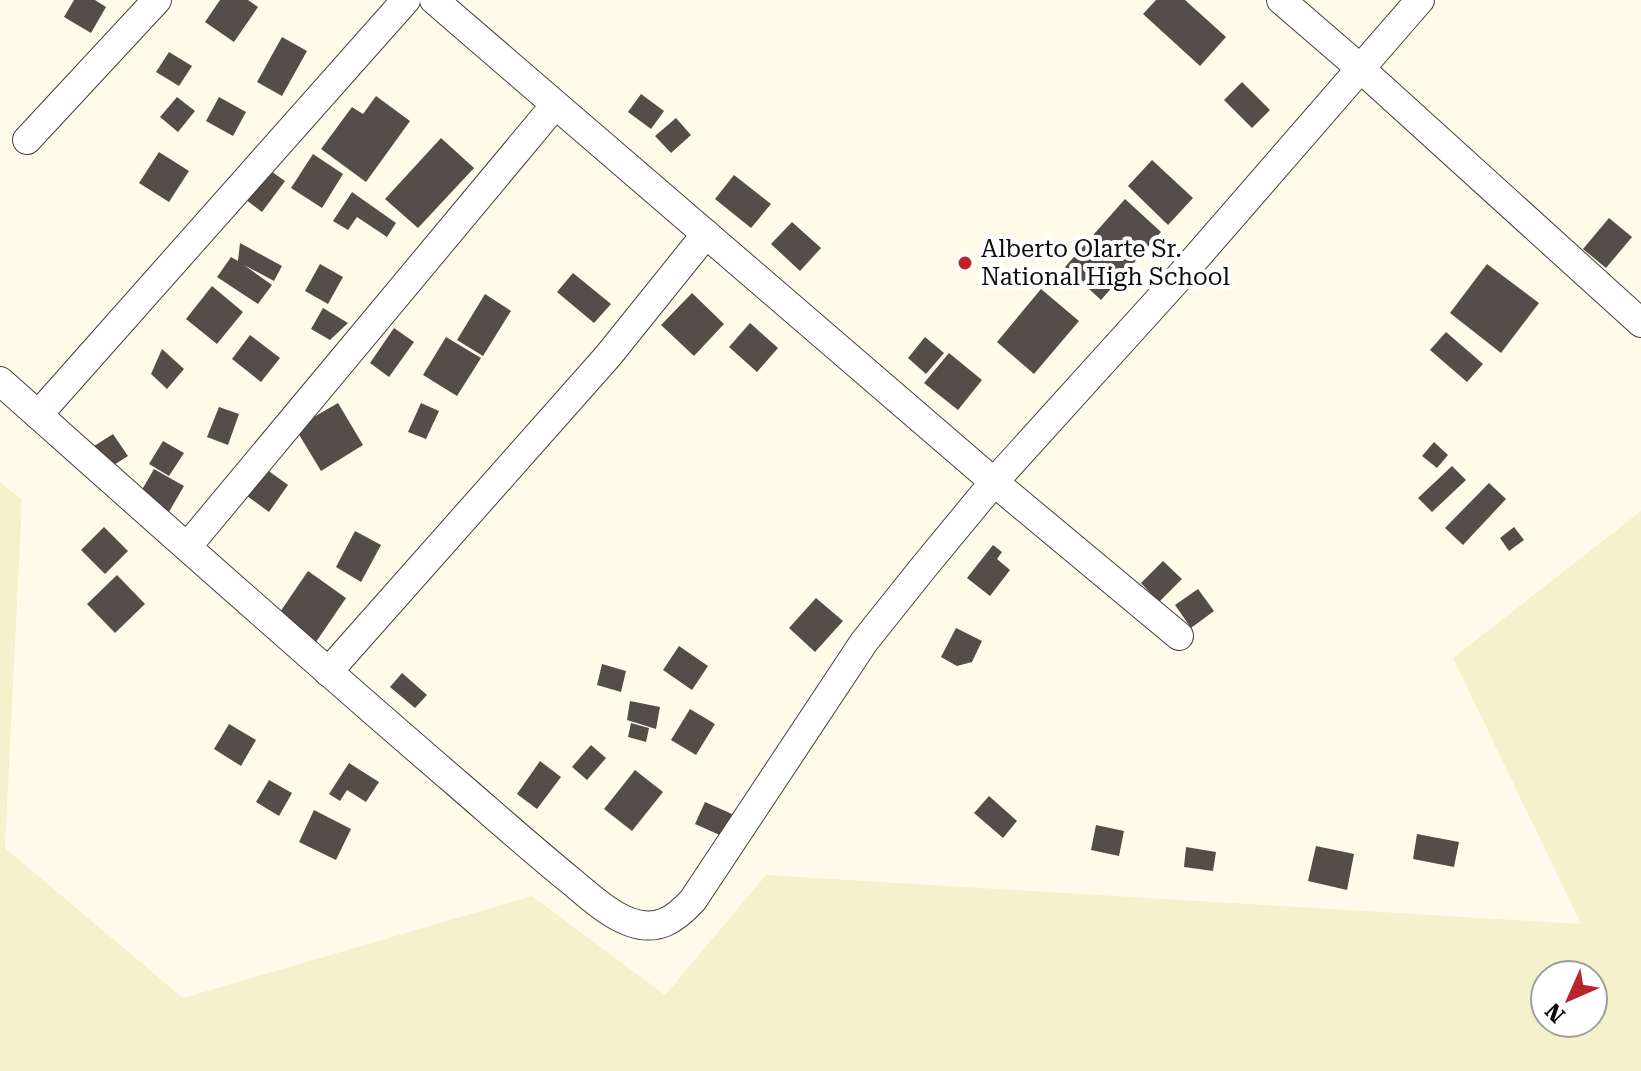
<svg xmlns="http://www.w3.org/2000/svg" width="1641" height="1071" font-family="'Roboto Serif',serif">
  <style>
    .farmland { fill: #f4f1cc; fill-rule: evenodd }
    .building { fill: #554d48 }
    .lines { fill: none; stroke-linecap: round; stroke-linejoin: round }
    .street-casing { stroke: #3f3f3f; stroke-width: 30 }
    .street { stroke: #fff; stroke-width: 28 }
    .poi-dot { fill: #bc242b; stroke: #fff; stroke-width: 3 }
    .labels { text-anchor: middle; stroke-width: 8; stroke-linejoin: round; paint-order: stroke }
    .poi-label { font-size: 24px; fill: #0c0c0c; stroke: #fff; text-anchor: start }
  </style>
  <rect width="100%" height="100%" fill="#fffbeb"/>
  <!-- farmland -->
  <path class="farmland" d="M 0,482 L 22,500 L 5,848 L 183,998 L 532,896 L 665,995 L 766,875 L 1581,924 L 1453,658 L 1641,511 L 1641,1071 L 0,1071 ZM 1545,975 L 1593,975 L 1593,1023 L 1545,1023 Z"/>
  <!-- building -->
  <g class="building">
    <polygon points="74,0 95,0 106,7 91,33 64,17"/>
    <polygon points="220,0 248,0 258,7 234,42 205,22"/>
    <polygon points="1156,0 1185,0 1226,37 1200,66 1143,14"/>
    <polygon points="282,37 307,51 282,96 257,82"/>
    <polygon points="169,52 192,66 179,86 156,72"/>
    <polygon points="1242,82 1270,110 1252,128 1224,100"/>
    <polygon points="641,94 664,111 651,129 628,112"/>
    <polygon points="376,96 410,121 366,182 321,149 352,107 363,114"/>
    <polygon points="177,97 195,111 178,132 160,117"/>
    <polygon points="219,97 246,112 233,136 206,121"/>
    <polygon points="676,118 691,135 671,153 655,136"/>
    <polygon points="441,138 474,168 418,228 385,199"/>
    <polygon points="159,152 189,171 169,202 139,183"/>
    <polygon points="313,154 343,174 322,208 291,188"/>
    <polygon points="1152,160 1193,198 1168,225 1128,186"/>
    <polygon points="268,169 285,181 262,212 245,199"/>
    <polygon points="734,175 771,204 751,228 715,199"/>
    <polygon points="352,192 396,223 387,237 357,217 348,230 333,221"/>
    <polygon points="1125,199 1161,232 1101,300 1065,267"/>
    <polygon points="1609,218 1632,237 1606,268 1583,249"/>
    <polygon points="792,222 821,248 800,271 771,244"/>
    <polygon points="240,243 282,266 274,281 244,265 272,285 258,304 217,277 231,257 238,261"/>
    <polygon points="320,264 343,277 328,304 305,291"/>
    <polygon points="1487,264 1539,303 1501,353 1450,313"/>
    <polygon points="573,273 611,304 594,323 557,292"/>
    <polygon points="212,286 243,312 217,344 186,319"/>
    <polygon points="1041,289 1079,321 1034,374 997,342"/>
    <polygon points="692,293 724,324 694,356 661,325"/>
    <polygon points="485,294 511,311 483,356 457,340"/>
    <polygon points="323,308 348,323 330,340 311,329"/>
    <polygon points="750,323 778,348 757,372 729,347"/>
    <polygon points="394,328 414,342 389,377 370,363"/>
    <polygon points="1446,332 1483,364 1467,382 1430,350"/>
    <polygon points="250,335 280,358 261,382 232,359"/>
    <polygon points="446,337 481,358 457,396 423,375"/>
    <polygon points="925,337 944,353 926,374 908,358"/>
    <polygon points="162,349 184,369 167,389 151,374"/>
    <polygon points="949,353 982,380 958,410 924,383"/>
    <polygon points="338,403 363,445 321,471 295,428"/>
    <polygon points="421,403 439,411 426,439 408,432"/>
    <polygon points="219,407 239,414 228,445 207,437"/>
    <polygon points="113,434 128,456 106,470 91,448"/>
    <polygon points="163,441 184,453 169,476 149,464"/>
    <polygon points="1434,442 1448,455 1437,468 1422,456"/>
    <polygon points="1452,466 1466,480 1432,512 1418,498"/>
    <polygon points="154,469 184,486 166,517 136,500"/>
    <polygon points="266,469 288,485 269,512 247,496"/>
    <polygon points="1489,483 1506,499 1463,545 1445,528"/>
    <polygon points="104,527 128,551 105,574 81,550"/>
    <polygon points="1514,527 1524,540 1509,551 1500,538"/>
    <polygon points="355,531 381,545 361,582 336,567"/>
    <polygon points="993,545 1002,552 997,559 1010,570 990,596 967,578"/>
    <polygon points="1163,561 1182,579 1159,602 1141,583"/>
    <polygon points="308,571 346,598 316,642 278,615"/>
    <polygon points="117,575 145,604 115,633 87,604"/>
    <polygon points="1198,589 1214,611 1191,628 1175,605"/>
    <polygon points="816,598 843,621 815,652 789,628"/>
    <polygon points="956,628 982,641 972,662 957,666 941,657"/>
    <polygon points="679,646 708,666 692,690 663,670"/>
    <polygon points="602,664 626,671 621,692 597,685"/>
    <polygon points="402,673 427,695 415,708 390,687"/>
    <polygon points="630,701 660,707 656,729 627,720"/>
    <polygon points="690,709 715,724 696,755 671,740"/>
    <polygon points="631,723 649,728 646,742 628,737"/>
    <polygon points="229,724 256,740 241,766 214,749"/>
    <polygon points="591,745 606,758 587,780 572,767"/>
    <polygon points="540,761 561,777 537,809 517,794"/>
    <polygon points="349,763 379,782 366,802 347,790 340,801 329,794"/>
    <polygon points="635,770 663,792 632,831 604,809"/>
    <polygon points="269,780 292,793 279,816 256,802"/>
    <polygon points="989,796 1017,821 1003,838 974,813"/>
    <polygon points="705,802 732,814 722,836 695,824"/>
    <polygon points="314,810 351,829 336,860 299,842"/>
    <polygon points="1096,825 1124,831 1119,856 1091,850"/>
    <polygon points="1417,834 1459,842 1454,867 1413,859"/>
    <polygon points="1316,846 1354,854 1347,890 1308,881"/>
    <polygon points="1186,847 1216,852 1213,871 1184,867"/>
  </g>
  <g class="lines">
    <defs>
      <g id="street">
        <polyline points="434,0 994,482 1179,636"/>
        <polyline points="1281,0 1361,69 1641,323"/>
        <polyline points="27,140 157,0"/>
        <path d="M 0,381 C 153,517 305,653 460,786 C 497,818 533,850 571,881 C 588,895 608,914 630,922 C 657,932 675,920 693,900 L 864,642 L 923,568 L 994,482 L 1175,282 L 1420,0"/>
        <polyline points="38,415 406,0"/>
        <polyline points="187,547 555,105"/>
        <polyline points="328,672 608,356 706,234"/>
      </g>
    </defs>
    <!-- street casing -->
    <use href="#street" class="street-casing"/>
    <!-- street -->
    <use href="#street" class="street"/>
  </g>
  <!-- markers -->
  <circle class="poi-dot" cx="965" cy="263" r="8"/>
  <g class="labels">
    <!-- poi labels -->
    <g class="poi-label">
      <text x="981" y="257">Alberto Olarte Sr.<tspan x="981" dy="28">National High School</tspan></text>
    </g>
  </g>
  <!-- north arrow -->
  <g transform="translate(1569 999) rotate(225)"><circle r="38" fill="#ffffff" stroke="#9e9e9e" stroke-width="2"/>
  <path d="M0-6L14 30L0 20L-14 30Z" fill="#bc242b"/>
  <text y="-12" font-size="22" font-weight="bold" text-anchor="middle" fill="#0c0c0c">N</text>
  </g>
</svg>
